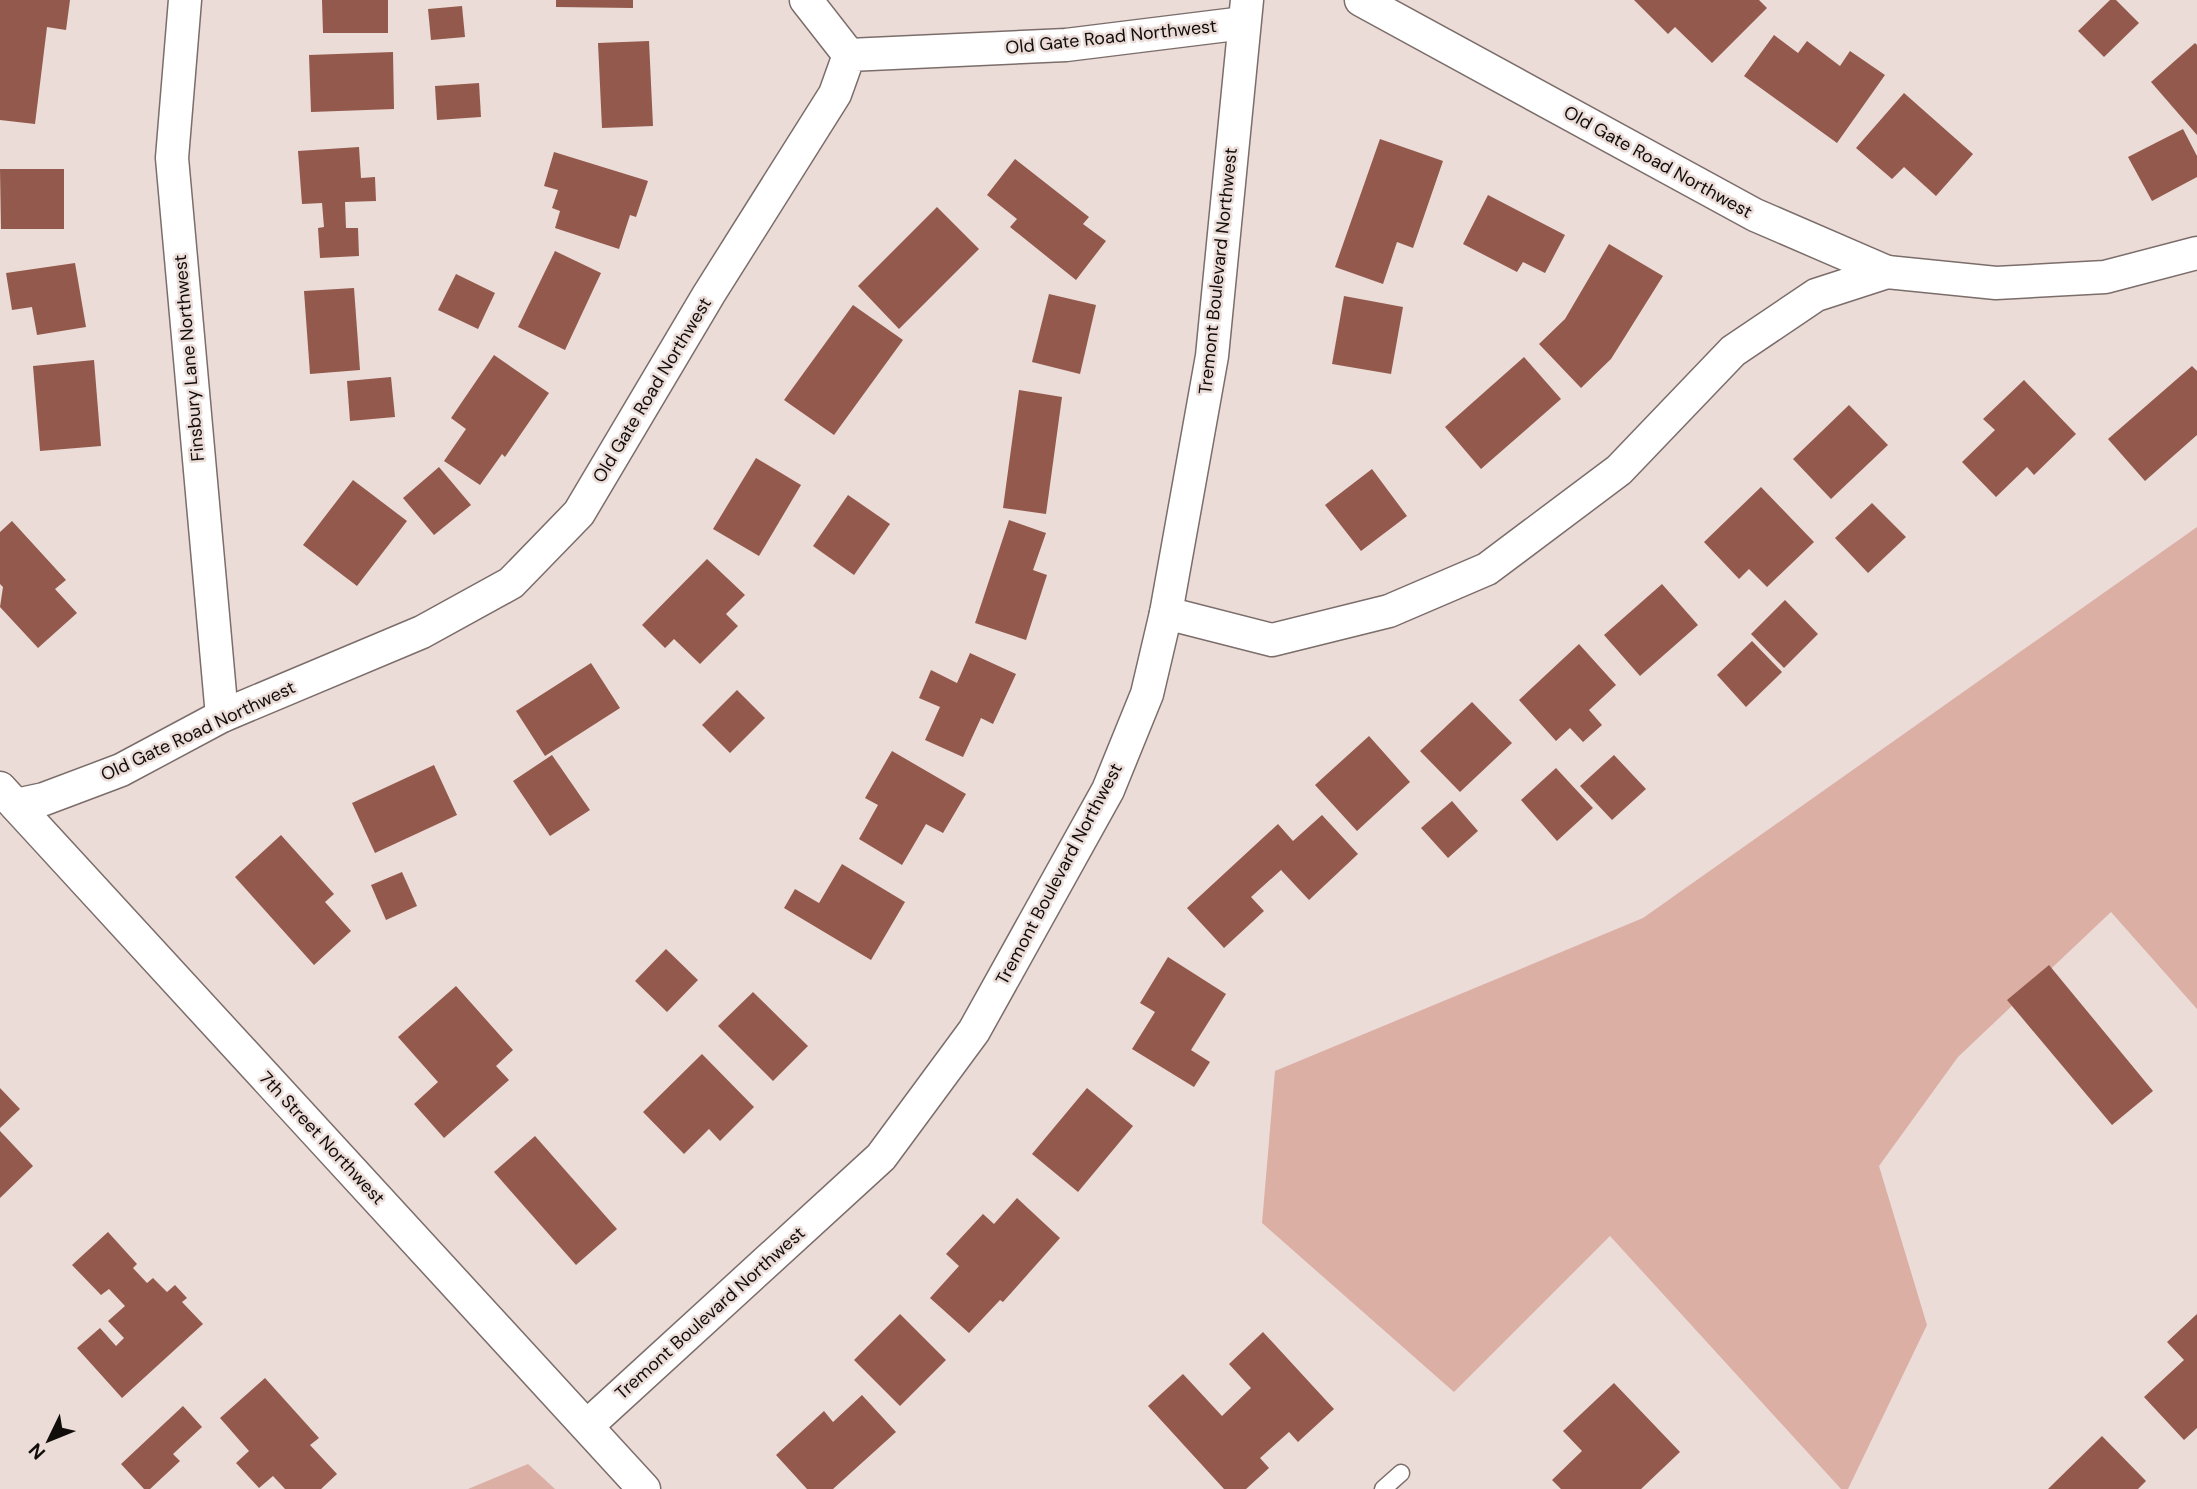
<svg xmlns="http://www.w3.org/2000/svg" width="2197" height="1489" font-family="'DM Sans',sans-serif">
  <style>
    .green { fill: #dcafa5 }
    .building { fill: #93594c }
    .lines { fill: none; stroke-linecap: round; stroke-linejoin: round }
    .lane-casing { stroke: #7b6d6a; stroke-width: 19 }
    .street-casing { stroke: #7b6d6a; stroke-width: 35 }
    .lane { stroke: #fff; stroke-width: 16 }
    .street { stroke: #fff; stroke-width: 32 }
    .labels { text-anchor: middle; stroke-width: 5; stroke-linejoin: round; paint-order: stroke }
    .street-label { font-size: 18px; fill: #110d0b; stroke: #ebdcd8 }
  </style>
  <rect width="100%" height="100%" fill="#ebdcd8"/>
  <!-- green -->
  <g class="green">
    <polygon points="2197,527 2197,1009 2111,912 1958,1057 1879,1166 1927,1325 1848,1489 1841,1489 1610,1236 1454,1392 1262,1223 1275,1071 1643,918"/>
    <polygon points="528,1464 555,1489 468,1489"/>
  </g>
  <!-- building -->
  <g class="building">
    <polygon points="0,0 70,0 66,30 47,27 35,124 0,120"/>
    <polygon points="322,0 388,0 388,33 323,33"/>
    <polygon points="556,0 633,0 633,8 556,7"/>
    <polygon points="1634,0 1759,0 1767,8 1712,63 1675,27 1668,34"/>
    <polygon points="2110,0 2116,0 2139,23 2104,57 2078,31"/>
    <polygon points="462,6 465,37 431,40 428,9"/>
    <polygon points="1774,35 1798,53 1807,41 1840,66 1850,51 1885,75 1837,143 1744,76"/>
    <polygon points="649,41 653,126 602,128 598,43"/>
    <polygon points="2195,43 2197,45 2197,135 2151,82"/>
    <polygon points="393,52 394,109 311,112 309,55"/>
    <polygon points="479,83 481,117 437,120 435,86"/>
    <polygon points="1904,93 1973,154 1936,196 1904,167 1892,179 1856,148"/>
    <polygon points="2183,129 2197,156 2197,177 2152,201 2128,157"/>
    <polygon points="1380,139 1443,161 1413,248 1397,242 1383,284 1335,267"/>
    <polygon points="359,147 361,178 375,177 376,201 345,202 346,228 358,228 359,256 320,258 318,228 324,227 322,203 302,204 298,151"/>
    <polygon points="554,152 648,181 636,217 630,215 619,249 555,228 560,211 552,208 558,190 544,186"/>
    <polygon points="1015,159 1089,217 1083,224 1106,241 1076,280 1010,227 1017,219 987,195"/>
    <polygon points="0,169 64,169 64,229 1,229"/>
    <polygon points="1488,195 1565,235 1545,273 1523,262 1517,272 1463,244"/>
    <polygon points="937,207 979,249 899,329 858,286"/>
    <polygon points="1609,244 1663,276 1611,359 1581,388 1539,344 1565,319"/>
    <polygon points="555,251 601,273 565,350 518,327"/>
    <polygon points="75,263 86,327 37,335 32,307 12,310 6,273"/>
    <polygon points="456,274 495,293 478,329 438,310"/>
    <polygon points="354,288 360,370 310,374 304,291"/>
    <polygon points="1049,294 1096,305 1080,374 1032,362"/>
    <polygon points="1344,296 1403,307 1391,374 1332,364"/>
    <polygon points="853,305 903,340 834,435 784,400"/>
    <polygon points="494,355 549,393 505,457 502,454 480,485 444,461 466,429 451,418"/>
    <polygon points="1524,357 1561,399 1481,469 1445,427"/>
    <polygon points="94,360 101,446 40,451 33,366"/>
    <polygon points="2192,366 2197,371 2197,435 2145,481 2108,439"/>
    <polygon points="391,377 395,417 350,421 347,381"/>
    <polygon points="2024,380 2076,434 2034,475 2027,467 1996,497 1962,462 1995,430 1983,419"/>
    <polygon points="1019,390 1062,397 1046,514 1003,508"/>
    <polygon points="1849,405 1888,445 1831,499 1793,459"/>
    <polygon points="756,458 801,485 759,556 713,529"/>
    <polygon points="439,467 471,505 434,535 403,498"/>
    <polygon points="1372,469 1407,516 1361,551 1325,505"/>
    <polygon points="353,480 407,521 357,586 303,545"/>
    <polygon points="1761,487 1814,542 1767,587 1749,569 1739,579 1704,542"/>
    <polygon points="848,495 890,524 854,575 813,546"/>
    <polygon points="1872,503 1906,537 1868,573 1835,538"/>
    <polygon points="1009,520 1046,533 1033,570 1047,575 1026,640 975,623"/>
    <polygon points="12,521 66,580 55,589 77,613 38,648 0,607 3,587 0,584 0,532"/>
    <polygon points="707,559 745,595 726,614 738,626 700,664 674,639 665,648 642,625"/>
    <polygon points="1662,584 1698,625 1640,676 1604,635"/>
    <polygon points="1785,600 1818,634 1784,668 1751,634"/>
    <polygon points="1752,641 1782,672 1746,707 1717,675"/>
    <polygon points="1579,644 1616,685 1589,710 1602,725 1583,742 1570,728 1556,741 1519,700"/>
    <polygon points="970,653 1016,674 993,724 981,718 963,757 925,740 940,707 919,698 931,670 957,683"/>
    <polygon points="591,663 620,708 545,756 516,711"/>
    <polygon points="737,690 765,718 730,753 702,725"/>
    <polygon points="1472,702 1512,743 1460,792 1420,751"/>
    <polygon points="1369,736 1410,782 1357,831 1315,785"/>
    <polygon points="892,751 966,794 943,833 926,824 902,865 859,839 878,805 865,798"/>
    <polygon points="552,755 590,810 550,836 513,781"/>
    <polygon points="1614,755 1646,789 1612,820 1580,786"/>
    <polygon points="434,765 457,815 375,853 352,803"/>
    <polygon points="1556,768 1593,808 1557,841 1521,800"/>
    <polygon points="1452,801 1478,831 1448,858 1421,828"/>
    <polygon points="1322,815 1358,854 1309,900 1281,870 1251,897 1264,911 1224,948 1187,908 1278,824 1293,841"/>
    <polygon points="281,835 334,894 325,902 351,931 314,965 235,877"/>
    <polygon points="842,864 905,902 871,960 784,908 795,889 819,903"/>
    <polygon points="402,872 417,906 386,920 371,885"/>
    <polygon points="666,949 698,980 667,1012 635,981"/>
    <polygon points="1168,957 1226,994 1191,1050 1210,1062 1194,1087 1132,1049 1155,1012 1140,1003"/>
    <polygon points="2049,965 2153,1091 2112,1125 2007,1000"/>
    <polygon points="456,986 513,1050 496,1066 509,1080 444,1138 414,1104 438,1082 398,1037"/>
    <polygon points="753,992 808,1046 773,1081 718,1026"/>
    <polygon points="702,1054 754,1107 720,1141 709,1129 684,1154 643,1112"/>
    <polygon points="0,1088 20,1109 0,1128"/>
    <polygon points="1087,1088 1133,1126 1078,1192 1032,1154"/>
    <polygon points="0,1131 33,1166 0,1198"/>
    <polygon points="535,1136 617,1229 576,1265 494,1172"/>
    <polygon points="1017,1198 1060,1238 1003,1302 1000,1300 969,1333 930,1298 959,1266 946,1254 983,1214 994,1224"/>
    <polygon points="108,1232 137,1264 133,1268 147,1283 153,1278 167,1292 175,1285 187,1298 182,1302 203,1324 122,1398 77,1348 100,1328 116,1346 124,1338 108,1321 125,1306 109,1289 101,1295 72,1265"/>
    <polygon points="900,1314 946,1360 900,1406 854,1360"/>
    <polygon points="2197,1314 2197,1428 2184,1440 2144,1397 2184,1360 2167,1342"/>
    <polygon points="1263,1332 1334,1409 1298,1442 1289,1432 1260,1458 1269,1468 1246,1489 1224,1489 1148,1406 1183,1374 1222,1416 1251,1388 1229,1364"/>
    <polygon points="265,1378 319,1438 310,1445 337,1474 321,1489 285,1489 273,1476 259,1488 236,1463 249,1451 220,1418"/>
    <polygon points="1614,1383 1680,1452 1641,1489 1561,1489 1552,1480 1582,1451 1563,1431"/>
    <polygon points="862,1395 896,1432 833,1489 807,1489 776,1455 824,1411 833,1422"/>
    <polygon points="183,1406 202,1427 173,1454 180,1461 150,1489 144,1489 121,1464"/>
    <polygon points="2102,1436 2146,1481 2138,1489 2048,1489"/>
  </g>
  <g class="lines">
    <defs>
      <polyline id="lane" points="1383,1489 1401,1473"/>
      <g id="street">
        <polyline points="185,0 172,158 222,716"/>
        <polyline points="806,0 849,55"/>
        <polyline points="1361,0 1755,215 1887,272"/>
        <polyline points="1166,613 1272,640 1389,611 1487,569 1619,470 1733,351 1816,295 1887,272 1996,283 2105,277 2197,253"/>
        <polyline points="0,788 644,1489"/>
        <polyline points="16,805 44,799 121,770 222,716 422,632 511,583 579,513 709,294 835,94 849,55 1066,45 1244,23"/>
        <polyline points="587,1426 881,1157 974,1031 1108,790 1147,694 1166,613 1212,356 1247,0"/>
      </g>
    </defs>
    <!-- lane casing -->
    <use href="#lane" class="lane-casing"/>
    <!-- street casing -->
    <use href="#street" class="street-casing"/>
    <!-- lane -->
    <use href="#lane" class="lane"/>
    <!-- street -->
    <use href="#street" class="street"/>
  </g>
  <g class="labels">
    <!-- street labels -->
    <g class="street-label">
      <text transform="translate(1111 37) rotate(-6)" y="6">Old Gate Road Northwest</text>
      <text transform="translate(1658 162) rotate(29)" y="6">Old Gate Road Northwest</text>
      <text transform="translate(1218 271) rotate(-84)" y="6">Tremont Boulevard Northwest</text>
      <text transform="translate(189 358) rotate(-95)" y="6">Finsbury Lane Northwest</text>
      <text transform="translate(652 390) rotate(-59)" y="6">Old Gate Road Northwest</text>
      <text transform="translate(198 731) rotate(-25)" y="6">Old Gate Road Northwest</text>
      <text transform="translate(1059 874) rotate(-62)" y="6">Tremont Boulevard Northwest</text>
      <text transform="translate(322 1138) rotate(47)" y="6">7th Street Northwest</text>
      <text transform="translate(710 1313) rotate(-42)" y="6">Tremont Boulevard Northwest</text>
    </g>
  </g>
  <!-- north arrow -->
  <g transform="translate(49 1440) rotate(227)" stroke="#ebdcd8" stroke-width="5" paint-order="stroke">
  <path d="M0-5L12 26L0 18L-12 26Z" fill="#110d0b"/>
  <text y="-10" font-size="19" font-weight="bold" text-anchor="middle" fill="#110d0b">N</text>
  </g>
</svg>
